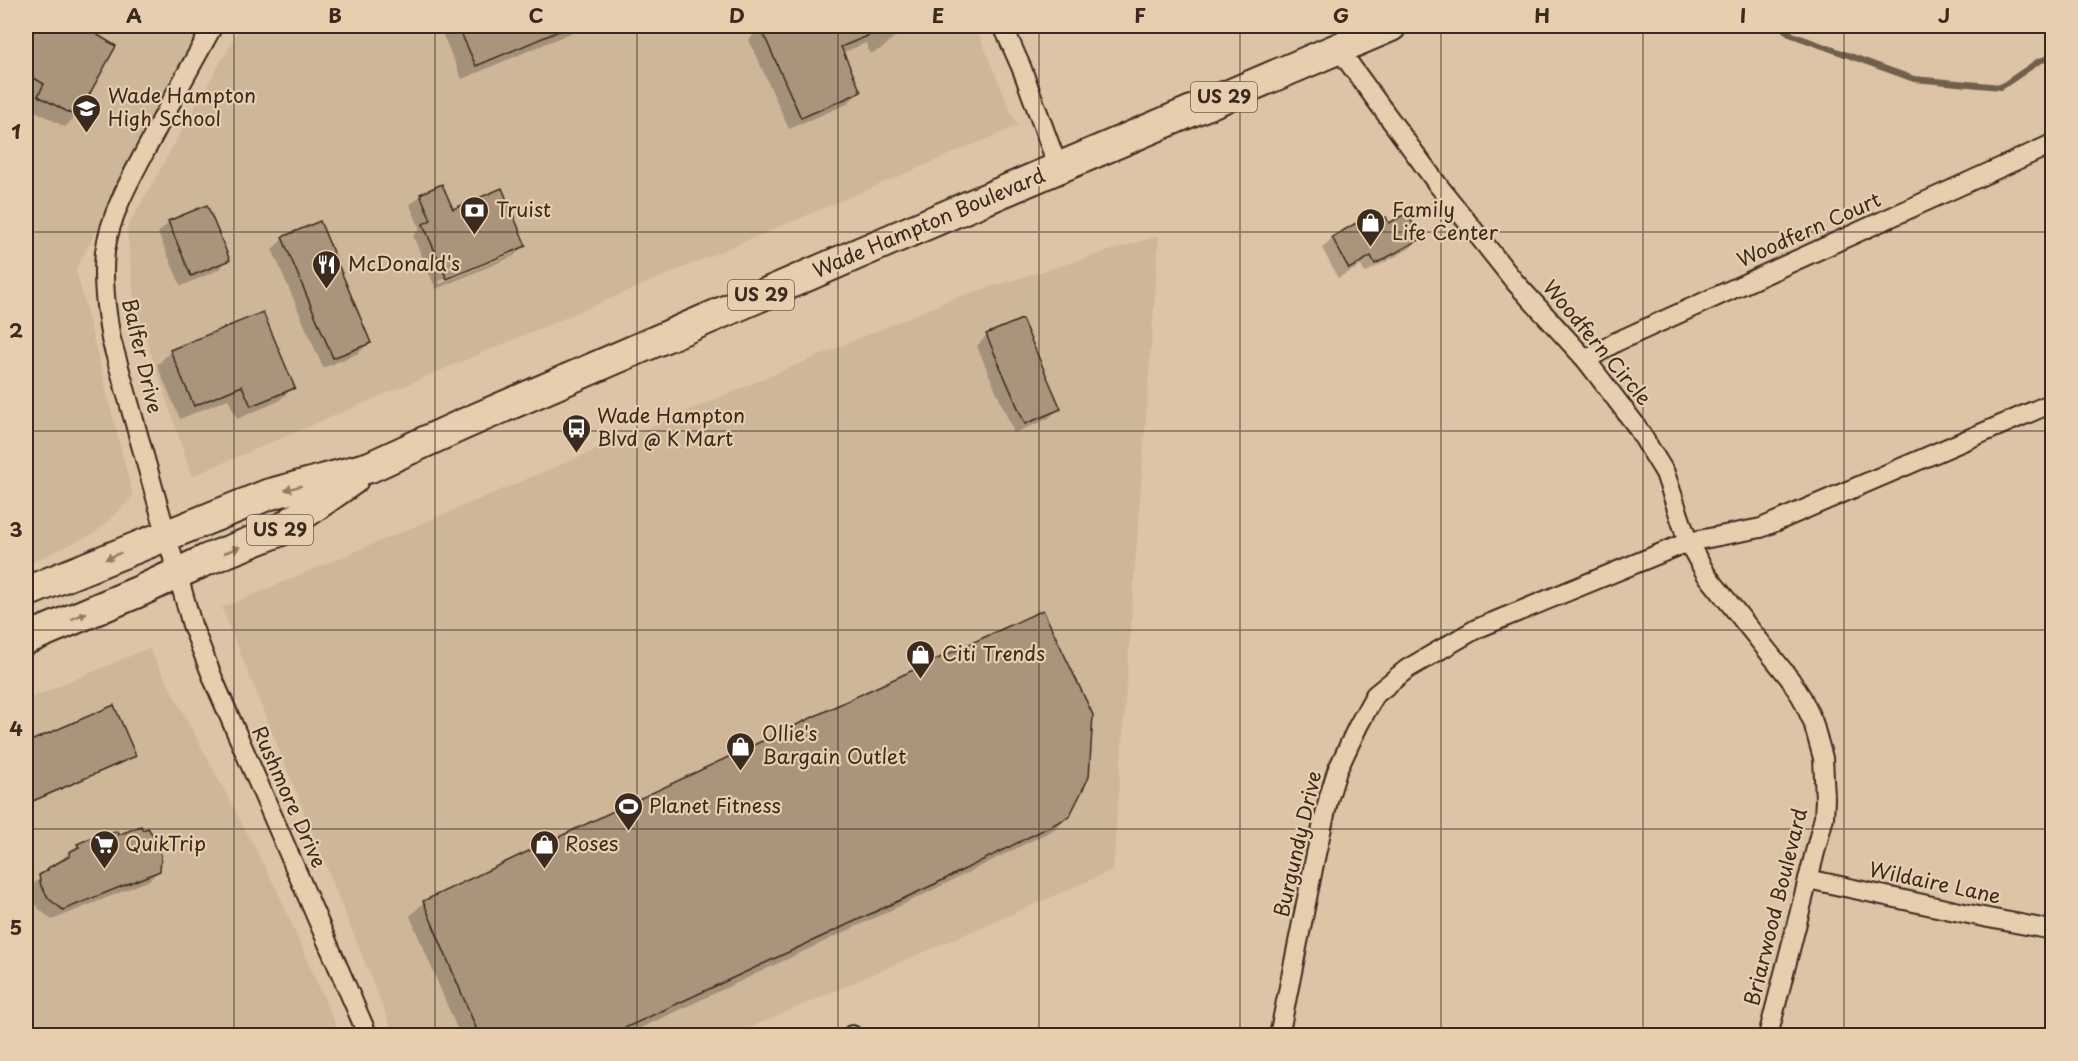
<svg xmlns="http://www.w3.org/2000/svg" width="2078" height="1061" font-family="'Playpen Sans',sans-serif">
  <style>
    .built { fill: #ceb699 }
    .shadow { fill: #0003; fill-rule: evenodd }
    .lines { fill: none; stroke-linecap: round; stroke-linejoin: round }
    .stream { stroke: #725e4c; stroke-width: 6 }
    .building { fill: #aa947c; stroke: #3b2a1e; stroke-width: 1.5 }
    .minor-casing { stroke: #3b2a1e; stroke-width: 22 }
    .primary-casing { stroke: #3b2a1e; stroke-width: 34 }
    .minor { stroke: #e7ceaf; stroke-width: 18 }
    .primary { stroke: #e7ceaf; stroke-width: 30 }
    .oneway { fill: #917c66 }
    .grid { fill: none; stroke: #3b2a1e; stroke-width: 1.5; stroke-opacity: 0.55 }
    .labels { text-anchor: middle; stroke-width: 4.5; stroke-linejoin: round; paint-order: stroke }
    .shield { fill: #e7ceaf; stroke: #6f5b4a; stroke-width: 1.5 }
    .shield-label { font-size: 18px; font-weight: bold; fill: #3b2a1e }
    .poi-label { font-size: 20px; fill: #3b2a1e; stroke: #e7ceaf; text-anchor: start }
    .street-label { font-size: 20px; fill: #3b2a1e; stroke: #e7ceaf }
    .neatline { fill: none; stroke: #3b2a1e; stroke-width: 2 }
    .grid-label { font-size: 20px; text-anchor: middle; font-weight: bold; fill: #3b2a1e }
  </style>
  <rect width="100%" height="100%" fill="#ddc4a6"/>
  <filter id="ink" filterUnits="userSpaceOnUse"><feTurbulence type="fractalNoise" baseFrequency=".0167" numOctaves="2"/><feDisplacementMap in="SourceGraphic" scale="12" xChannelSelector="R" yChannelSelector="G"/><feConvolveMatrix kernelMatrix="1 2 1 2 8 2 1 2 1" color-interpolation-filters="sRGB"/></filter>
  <g filter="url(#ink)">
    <!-- built -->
    <g class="built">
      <polygon points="26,26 206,26 76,269 133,497 95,533 26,565"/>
      <polygon points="241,26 975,26 1017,126 192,476 135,306 127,228"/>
      <polygon points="1159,236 1113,870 733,1035 394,1035 222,608 957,297"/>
      <polygon points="149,648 277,890 340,1035 26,1036 26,700"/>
    </g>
    <!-- shadow -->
    <g class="shadow">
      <polygon points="26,26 99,26 93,35 76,116 65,127 28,107 26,112"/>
      <polygon points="439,26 587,26 462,79"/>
      <polygon points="758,26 830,27 910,26 894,33 895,36 883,48 870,54 866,43 842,53 859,92 847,104 789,129 749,40 759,29"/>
      <path d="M 421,195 L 524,245 L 514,256 L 436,289 L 413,236 L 420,229 L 410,205 ZM 514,249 L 514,253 L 440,284 L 439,281 Z"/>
      <polygon points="169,222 229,260 218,270 181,286 158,233"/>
      <polygon points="1388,225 1419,239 1409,249 1365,273 1361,266 1338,278 1322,248 1332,238 1360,233"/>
      <polygon points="283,239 369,342 359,353 323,368 272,249"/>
      <polygon points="987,335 1059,408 1048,419 1014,433 977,346"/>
      <polygon points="171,351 293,387 279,401 237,419 228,399 180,419 157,365"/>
      <polygon points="113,707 134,755 131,758 26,804 26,745"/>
      <polygon points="1068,816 1053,830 921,896 624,1036 460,1036 410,916 424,902"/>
      <polygon points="105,838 159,871 148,881 52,920 39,909 31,896 30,887 78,845"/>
    </g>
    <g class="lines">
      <!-- stream -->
      <polyline class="stream" points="1780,26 1792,35 1914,79 2001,87 2039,61 2052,57"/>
    </g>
    <!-- building -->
    <g class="building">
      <polygon points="26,26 100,26 96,34 116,46 77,117 38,96 44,84 26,73"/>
      <polygon points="458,26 571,26 476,66"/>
      <polygon points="760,26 892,26 841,47 861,92 801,118"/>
      <polygon points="442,184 453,209 502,188 526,246 447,279 423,224 431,220 420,194"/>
      <polygon points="207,205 230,260 191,276 168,221"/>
      <polygon points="1407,213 1421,239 1375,264 1371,256 1349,269 1332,237 1356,223 1360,231 1386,217 1389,223"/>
      <polygon points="320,221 371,343 333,358 282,237"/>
      <polygon points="263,312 295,388 251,406 242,386 194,406 170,350"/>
      <polygon points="1022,319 1061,409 1025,424 986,334"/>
      <polygon points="1043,610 1093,715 1089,777 1069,817 937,883 610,1035 479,1035 423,901 866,692"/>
      <polygon points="114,705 136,756 26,804 26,743"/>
      <polygon points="141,826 143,830 148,828 159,844 161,857 160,871 63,910 49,899 41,886 39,875 48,870 48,868 70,856 69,852 79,847 77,844 104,832 106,836 117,831 118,835"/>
    </g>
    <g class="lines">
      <defs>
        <g id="minor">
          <path d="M 213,26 C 192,64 170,103 150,142 C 132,176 110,214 105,252 C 102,281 106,310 111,339 L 192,625 L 214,681 L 368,1036"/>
          <polyline points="1003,26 1022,69 1058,167"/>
          <polyline points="1338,48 1438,185 1514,281 1586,360 1635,424 1665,473 1688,542 1706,574 1790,679 1802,698 1813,722 1823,758 1825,799 1824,817 1768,1036"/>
          <polyline points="1586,360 1616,342 2052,144"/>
          <polyline points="1808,879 1978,916 2052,930"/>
          <polyline points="852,1035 852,1036"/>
          <polyline points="1279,1036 1316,854 1329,797 1337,771 1358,726 1375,695 1407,669 1476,629 1688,542 1761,528 2052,403"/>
        </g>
        <g id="primary">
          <polyline points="26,592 267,495 370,467 464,424 892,239 1391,26"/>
          <polyline points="26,639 140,591 206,560 279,531 353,479"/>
        </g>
      </defs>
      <!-- minor casing -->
      <use href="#minor" class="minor-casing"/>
      <!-- primary casing -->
      <use href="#primary" class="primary-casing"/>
      <!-- minor -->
      <use href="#minor" class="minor"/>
      <!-- primary -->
      <use href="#primary" class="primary"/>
    </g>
    <!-- one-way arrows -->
    <defs><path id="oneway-solid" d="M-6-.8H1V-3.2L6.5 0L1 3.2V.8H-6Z" transform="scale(1.5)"/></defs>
    <g class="oneway">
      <use href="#oneway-solid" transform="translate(293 488) rotate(165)"/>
      <use href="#oneway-solid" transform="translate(232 550) rotate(-22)"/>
      <use href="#oneway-solid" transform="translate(113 556) rotate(157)"/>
      <use href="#oneway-solid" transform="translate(79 616) rotate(-23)"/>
    </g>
  </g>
  <!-- grid -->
  <path class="grid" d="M 234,26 L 234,1036M 435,26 L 435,1036M 637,26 L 637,1036M 838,26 L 838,1036M 1039,26 L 1039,1036M 1240,26 L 1240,1036M 1441,26 L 1441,1036M 1643,26 L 1643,1036M 1844,26 L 1844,1036M 26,232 L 2052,232M 26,431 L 2052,431M 26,630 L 2052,630M 26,829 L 2052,829"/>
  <!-- icons -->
  <defs>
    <symbol id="school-pin" viewBox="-11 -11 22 30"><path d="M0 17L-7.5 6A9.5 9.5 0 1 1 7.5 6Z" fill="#3b2a1e" stroke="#e7ceaf"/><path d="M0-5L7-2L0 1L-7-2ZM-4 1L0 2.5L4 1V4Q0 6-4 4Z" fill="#fff"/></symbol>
    <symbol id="bank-pin" viewBox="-11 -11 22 30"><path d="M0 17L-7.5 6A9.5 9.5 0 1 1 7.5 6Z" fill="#3b2a1e" stroke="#e7ceaf"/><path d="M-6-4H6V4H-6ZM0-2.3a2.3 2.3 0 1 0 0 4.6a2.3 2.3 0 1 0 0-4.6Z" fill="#fff"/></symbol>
    <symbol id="shop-pin" viewBox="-11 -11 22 30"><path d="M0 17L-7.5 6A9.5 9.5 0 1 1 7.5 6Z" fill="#3b2a1e" stroke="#e7ceaf"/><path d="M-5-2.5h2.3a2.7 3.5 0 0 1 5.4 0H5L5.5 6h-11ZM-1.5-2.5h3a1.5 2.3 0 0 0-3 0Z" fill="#fff"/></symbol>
    <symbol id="restaurant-pin" viewBox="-11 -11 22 30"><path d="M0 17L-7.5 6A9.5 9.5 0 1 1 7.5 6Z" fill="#3b2a1e" stroke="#e7ceaf"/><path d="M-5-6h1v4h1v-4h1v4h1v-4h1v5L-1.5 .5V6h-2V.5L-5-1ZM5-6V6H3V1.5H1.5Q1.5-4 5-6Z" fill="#fff"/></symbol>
    <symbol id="bus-pin" viewBox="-11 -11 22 30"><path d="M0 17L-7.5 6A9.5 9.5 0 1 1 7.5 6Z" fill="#3b2a1e" stroke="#e7ceaf"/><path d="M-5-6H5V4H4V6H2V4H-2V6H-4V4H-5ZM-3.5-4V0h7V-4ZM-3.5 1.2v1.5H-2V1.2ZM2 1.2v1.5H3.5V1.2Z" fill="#fff"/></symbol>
    <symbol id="stadium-pin" viewBox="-11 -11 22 30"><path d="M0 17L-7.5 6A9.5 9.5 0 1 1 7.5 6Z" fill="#3b2a1e" stroke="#e7ceaf"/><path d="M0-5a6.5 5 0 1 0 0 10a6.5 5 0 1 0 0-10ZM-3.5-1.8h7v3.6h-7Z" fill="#fff"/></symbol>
    <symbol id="supermarket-pin" viewBox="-11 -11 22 30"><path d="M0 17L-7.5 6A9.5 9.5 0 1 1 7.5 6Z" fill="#3b2a1e" stroke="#e7ceaf"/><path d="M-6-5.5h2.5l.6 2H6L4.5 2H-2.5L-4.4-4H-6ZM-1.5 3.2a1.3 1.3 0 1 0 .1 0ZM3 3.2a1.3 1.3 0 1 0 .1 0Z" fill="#fff"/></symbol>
  </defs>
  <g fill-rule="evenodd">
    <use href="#school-pin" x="70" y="92" width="33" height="45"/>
    <use href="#bank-pin" x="458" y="194" width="33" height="45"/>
    <use href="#shop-pin" x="1354" y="206" width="33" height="45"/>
    <use href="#restaurant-pin" x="310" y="248" width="33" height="45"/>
    <use href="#bus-pin" x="560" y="412" width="33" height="45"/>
    <use href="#shop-pin" x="904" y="638" width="33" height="45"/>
    <use href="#shop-pin" x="724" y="730" width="33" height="45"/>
    <use href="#stadium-pin" x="612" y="790" width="33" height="45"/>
    <use href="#supermarket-pin" x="88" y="828" width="33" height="45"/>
    <use href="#shop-pin" x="528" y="828" width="33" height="45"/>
  </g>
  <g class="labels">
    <!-- shield labels -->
    <g class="shield">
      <rect x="1191" y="82" width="66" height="30" rx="4.5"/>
      <rect x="728" y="280" width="66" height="30" rx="4.5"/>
      <rect x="247" y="515" width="66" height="30" rx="4.5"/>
    </g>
    <g class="shield-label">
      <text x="1224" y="103">US 29</text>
      <text x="761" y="301">US 29</text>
      <text x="280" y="536">US 29</text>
    </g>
    <!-- poi labels -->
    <g class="poi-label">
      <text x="108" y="103">Wade Hampton<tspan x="108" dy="23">High School</tspan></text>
      <text x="496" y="217">Truist</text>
      <text x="1392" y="217">Family<tspan x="1392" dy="23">Life Center</tspan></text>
      <text x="348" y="271">McDonald's</text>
      <text x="597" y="423">Wade Hampton<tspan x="597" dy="23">Blvd @ K Mart</tspan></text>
      <text x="942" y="661">Citi Trends</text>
      <text x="762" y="741">Ollie's<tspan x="762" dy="23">Bargain Outlet</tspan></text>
      <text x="649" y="813">Planet Fitness</text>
      <text x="125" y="851">QuikTrip</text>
      <text x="565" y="851">Roses</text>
    </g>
    <!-- street labels -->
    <g class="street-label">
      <text transform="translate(929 223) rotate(-23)" y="7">Wade Hampton Boulevard</text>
      <text transform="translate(1809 230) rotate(-24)" y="7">Woodfern Court</text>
      <text transform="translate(1597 343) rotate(50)" y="7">Woodfern Circle</text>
      <text transform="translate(142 356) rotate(77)" y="7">Balfer Drive</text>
      <text transform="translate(289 797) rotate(66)" y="7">Rushmore Drive</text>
      <text transform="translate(1298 844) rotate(-77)" y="7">Burgundy Drive</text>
      <text transform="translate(1935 883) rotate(12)" y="7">Wildaire Lane</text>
      <text transform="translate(1776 907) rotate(-76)" y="7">Briarwood Boulevard</text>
    </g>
  </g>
  <!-- margin -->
  <rect width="2078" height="1061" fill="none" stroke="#e7ceaf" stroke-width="66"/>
  <rect x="33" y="33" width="2012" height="995" class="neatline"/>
  <g class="grid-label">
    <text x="134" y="23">A</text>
    <text x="335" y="23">B</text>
    <text x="536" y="23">C</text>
    <text x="737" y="23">D</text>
    <text x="938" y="23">E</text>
    <text x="1140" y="23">F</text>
    <text x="1341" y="23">G</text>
    <text x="1542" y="23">H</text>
    <text x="1743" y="23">I</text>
    <text x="1944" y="23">J</text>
    <text x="16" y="139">1</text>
    <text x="16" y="338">2</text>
    <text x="16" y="537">3</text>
    <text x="16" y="736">4</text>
    <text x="16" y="935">5</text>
  </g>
</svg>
